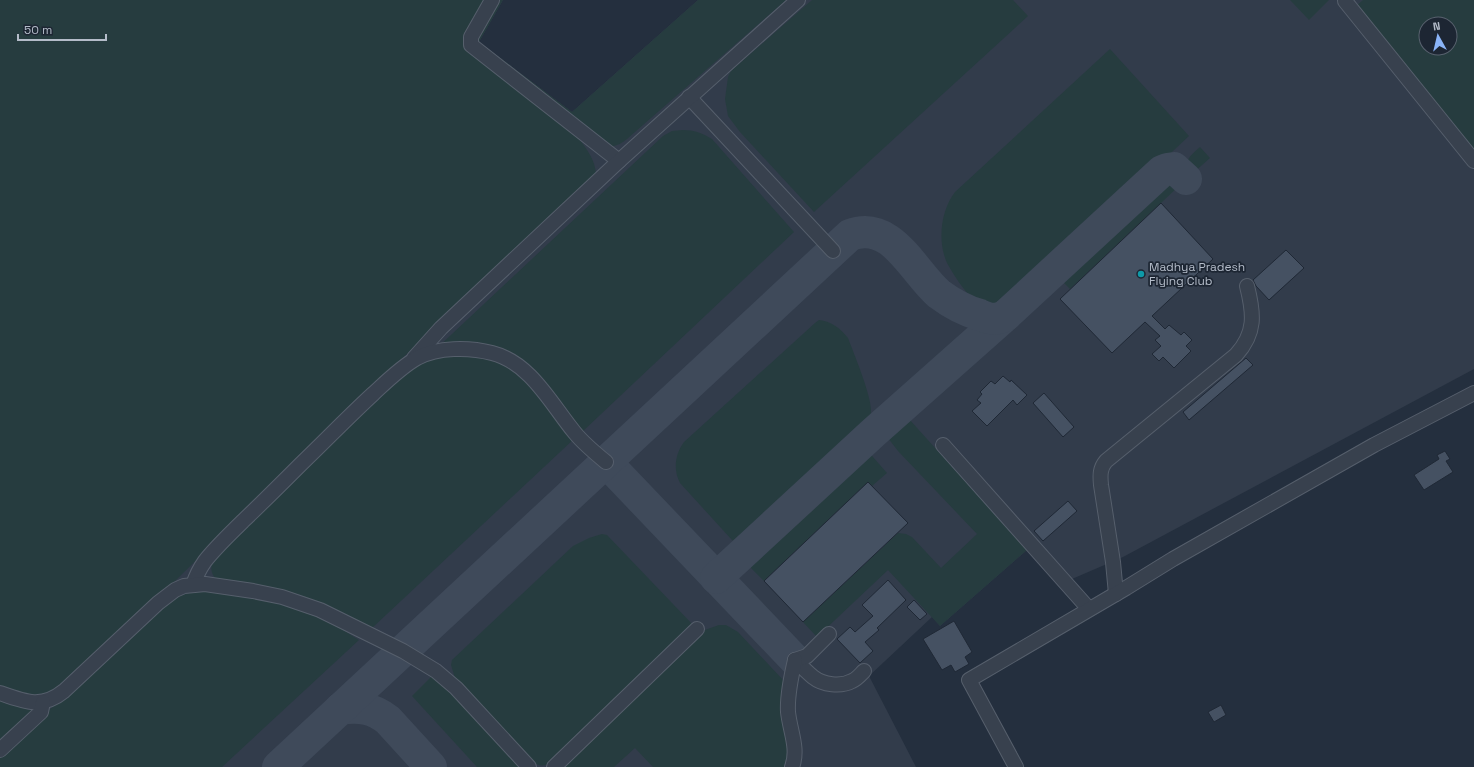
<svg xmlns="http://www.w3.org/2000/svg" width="1474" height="767" font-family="'Space Grotesk',sans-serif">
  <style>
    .airport { fill: #323c4b; fill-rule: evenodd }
    .green { fill: #263c3f; fill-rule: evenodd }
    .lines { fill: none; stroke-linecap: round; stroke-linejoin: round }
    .taxiway { stroke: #3f4a5a; stroke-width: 32 }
    .building { fill: #455162; stroke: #1f2835 }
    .minor-casing { stroke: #565f6c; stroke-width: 16 }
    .minor { stroke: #38414e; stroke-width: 14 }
    .culture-dot { fill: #0f9aa8; stroke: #1d2633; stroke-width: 1.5 }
    .labels { text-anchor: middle; stroke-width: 3.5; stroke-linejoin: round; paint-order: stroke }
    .poi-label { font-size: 12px; fill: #b4bcc9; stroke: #1d2633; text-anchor: start }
  </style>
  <rect width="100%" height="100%" fill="#242f3e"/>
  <!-- airport -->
  <path class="airport" d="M 0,0 L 503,0 L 479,42 L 572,112 L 698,0 L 1474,0 L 1474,369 L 1123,557 L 1058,585 L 1027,550 L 940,626 L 932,617 L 869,676 L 916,767 L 0,767 ZM 1426,24 L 1450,24 L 1450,48 L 1426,48 Z"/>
  <!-- green -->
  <g class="green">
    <path d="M 0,0 L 489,0 L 470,50 L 580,140 C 588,151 595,160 596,174 L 370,389 L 172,584 L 59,688 L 40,697 L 22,694 L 0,686 Z"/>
    <path d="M 498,0 L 503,0 L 479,42 L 572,112 L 698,0 L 786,0 L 627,139 C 622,143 616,147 609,146 L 476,44 L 475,38 Z"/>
    <polygon points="812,0 1013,0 1028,16 814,212 740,132 728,116 725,99 728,77 731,71"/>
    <polygon points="1290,0 1329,0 1309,20"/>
    <path d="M 1363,0 L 1474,0 L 1474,150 L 1355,7 ZM 1426,24 L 1450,24 L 1450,48 L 1426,48 Z"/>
    <path d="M 1110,49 L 1189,136 L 1016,298 C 1008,303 994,309 984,307 C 975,305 969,295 964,289 C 957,280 952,272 947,263 C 937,241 941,210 955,192 Z"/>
    <path d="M 683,130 C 694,130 702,133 712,139 L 794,232 L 581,433 L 523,365 L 436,349 L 663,136 L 672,131 Z"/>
    <path d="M 1200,147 L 1210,158 L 1192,174 C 1181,162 1191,155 1200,147 Z"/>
    <polygon points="1171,180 1179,186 1070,289 1058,277 1159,184"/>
    <path d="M 819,320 C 831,321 841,329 848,338 C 854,354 872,397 871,412 C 870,427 860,436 850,446 L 742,543 L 737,543 L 732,540 L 680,483 C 673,470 675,454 684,442 L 815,323 Z"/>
    <path d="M 431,356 L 490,356 L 522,373 L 575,438 L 371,629 L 218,581 C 210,574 210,567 214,557 L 393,382 Z"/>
    <polygon points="909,419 1027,550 940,626 888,570 817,637 803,622 898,533 906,534 912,537 941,568 977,534 898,451 888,438 894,430"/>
    <polygon points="866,449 887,473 872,486 868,482 764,581 751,568 752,558"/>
    <path d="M 602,534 L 607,535 L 694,626 L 549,764 C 542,767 537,765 530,761 L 466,691 L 455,678 L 451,665 L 452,660 L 573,546 L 589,538 Z"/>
    <path d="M 198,591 C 244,593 291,604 332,624 C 342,628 350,635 359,640 L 222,767 L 0,767 L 0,755 L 162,607 L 177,596 Z"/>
    <polygon points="719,625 726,625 738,632 784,681 789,739 787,767 653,767 635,748 614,767 559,767 702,631"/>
    <polygon points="431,677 443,682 521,767 477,767 412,696"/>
    <polygon points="0,699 35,712 0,745"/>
  </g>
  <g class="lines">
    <!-- taxiway -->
    <g class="taxiway">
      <polyline points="606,462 795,660"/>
      <polyline points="716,578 873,433 1006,315"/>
      <path d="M 340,709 C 359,706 373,708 388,720 L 431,767"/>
      <path d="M 278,767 L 850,235 C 892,219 913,272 939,294 C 951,303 966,311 980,315 C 989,319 997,321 1006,315 L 1162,171 L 1167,169 L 1174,168 L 1186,179"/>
    </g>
  </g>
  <!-- building -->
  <g class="building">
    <polygon points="1161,203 1213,259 1152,316 1165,329 1169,325 1181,335 1184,332 1192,340 1186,346 1191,351 1174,368 1163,357 1159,361 1152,354 1161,346 1155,340 1160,336 1145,322 1112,353 1060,299"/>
    <polygon points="1286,250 1304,268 1269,300 1256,286 1253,280"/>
    <polygon points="1246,358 1253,365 1189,420 1183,412"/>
    <polygon points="1003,376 1010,382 1011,380 1027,395 1017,405 1013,400 987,426 972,411 981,403 977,400 982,394 980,392 991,381 995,384"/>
    <polygon points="1044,393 1074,427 1063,437 1033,403"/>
    <polygon points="1445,451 1450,459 1446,461 1453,472 1424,490 1414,475 1439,459 1437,455"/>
    <polygon points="868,482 908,523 803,622 764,581"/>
    <polygon points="1068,501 1077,511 1043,541 1034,531"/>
    <polygon points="888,580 906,600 877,628 879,630 865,642 873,651 860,663 837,639 850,627 855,632 873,616 862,605"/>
    <polygon points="914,600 927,614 920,620 907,607"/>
    <polygon points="954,621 972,652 965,657 969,664 955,672 951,665 942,670 923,639"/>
    <polygon points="1221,705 1226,715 1214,722 1208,712"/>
  </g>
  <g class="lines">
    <defs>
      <g id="minor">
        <polyline points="492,0 471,37 471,45 619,161"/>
        <polyline points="1345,1 1474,161"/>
        <polyline points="689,97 833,251"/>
        <polyline points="414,358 441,328 619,161 798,0"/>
        <polyline points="943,445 1089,609"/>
        <path d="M 193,585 C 196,576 200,568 205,561 C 216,547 230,534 243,521 C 263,502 282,483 301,464 C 325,441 348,417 373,394 C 387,381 401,367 417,358 C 438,347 469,347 492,353 C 531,363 551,404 575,433 C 584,444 595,453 606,462"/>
        <path d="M 1116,594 L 1113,562 L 1101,485 C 1100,475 1100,468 1106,461 L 1236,355 C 1256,333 1254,314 1247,286"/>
        <path d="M 795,660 C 801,666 807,672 813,677 C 823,685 841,687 852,681 C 857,679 860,675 864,671"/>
        <polyline points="795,660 807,656 829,634"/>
        <path d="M 0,693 C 25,702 42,709 64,691 L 158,603 L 175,590 L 184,586 L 205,584 L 253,591 L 282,597 L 320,610 L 403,651 L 436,671 L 456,688 L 529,767"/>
        <polyline points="0,750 41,712 43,702"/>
        <polyline points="554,767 697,629"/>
        <path d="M 792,767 C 799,749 790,731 788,712 C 787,695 791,677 795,660"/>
        <polyline points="1016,767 969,680 1126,588 1173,559 1374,445 1474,393"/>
      </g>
    </defs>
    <!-- minor casing -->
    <use href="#minor" class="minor-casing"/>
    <!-- minor -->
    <use href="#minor" class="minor"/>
  </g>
  <!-- markers -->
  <circle class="culture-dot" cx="1141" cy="274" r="4"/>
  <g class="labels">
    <!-- poi labels -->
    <g class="poi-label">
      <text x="1149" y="271">Madhya Pradesh<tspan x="1149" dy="14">Flying Club</tspan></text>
    </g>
  </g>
  <!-- north arrow -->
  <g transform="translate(1438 36) rotate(352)"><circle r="19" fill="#1d2633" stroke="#59626f"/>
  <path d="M0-3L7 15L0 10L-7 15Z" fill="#8ab4f8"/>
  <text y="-6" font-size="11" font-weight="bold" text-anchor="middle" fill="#b4bcc9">N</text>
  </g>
  <!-- scale -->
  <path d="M18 34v6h88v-6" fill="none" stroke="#b4bcc9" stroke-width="2"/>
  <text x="24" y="34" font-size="12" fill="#b4bcc9" stroke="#1d2633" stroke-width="3" paint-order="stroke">50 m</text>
</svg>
